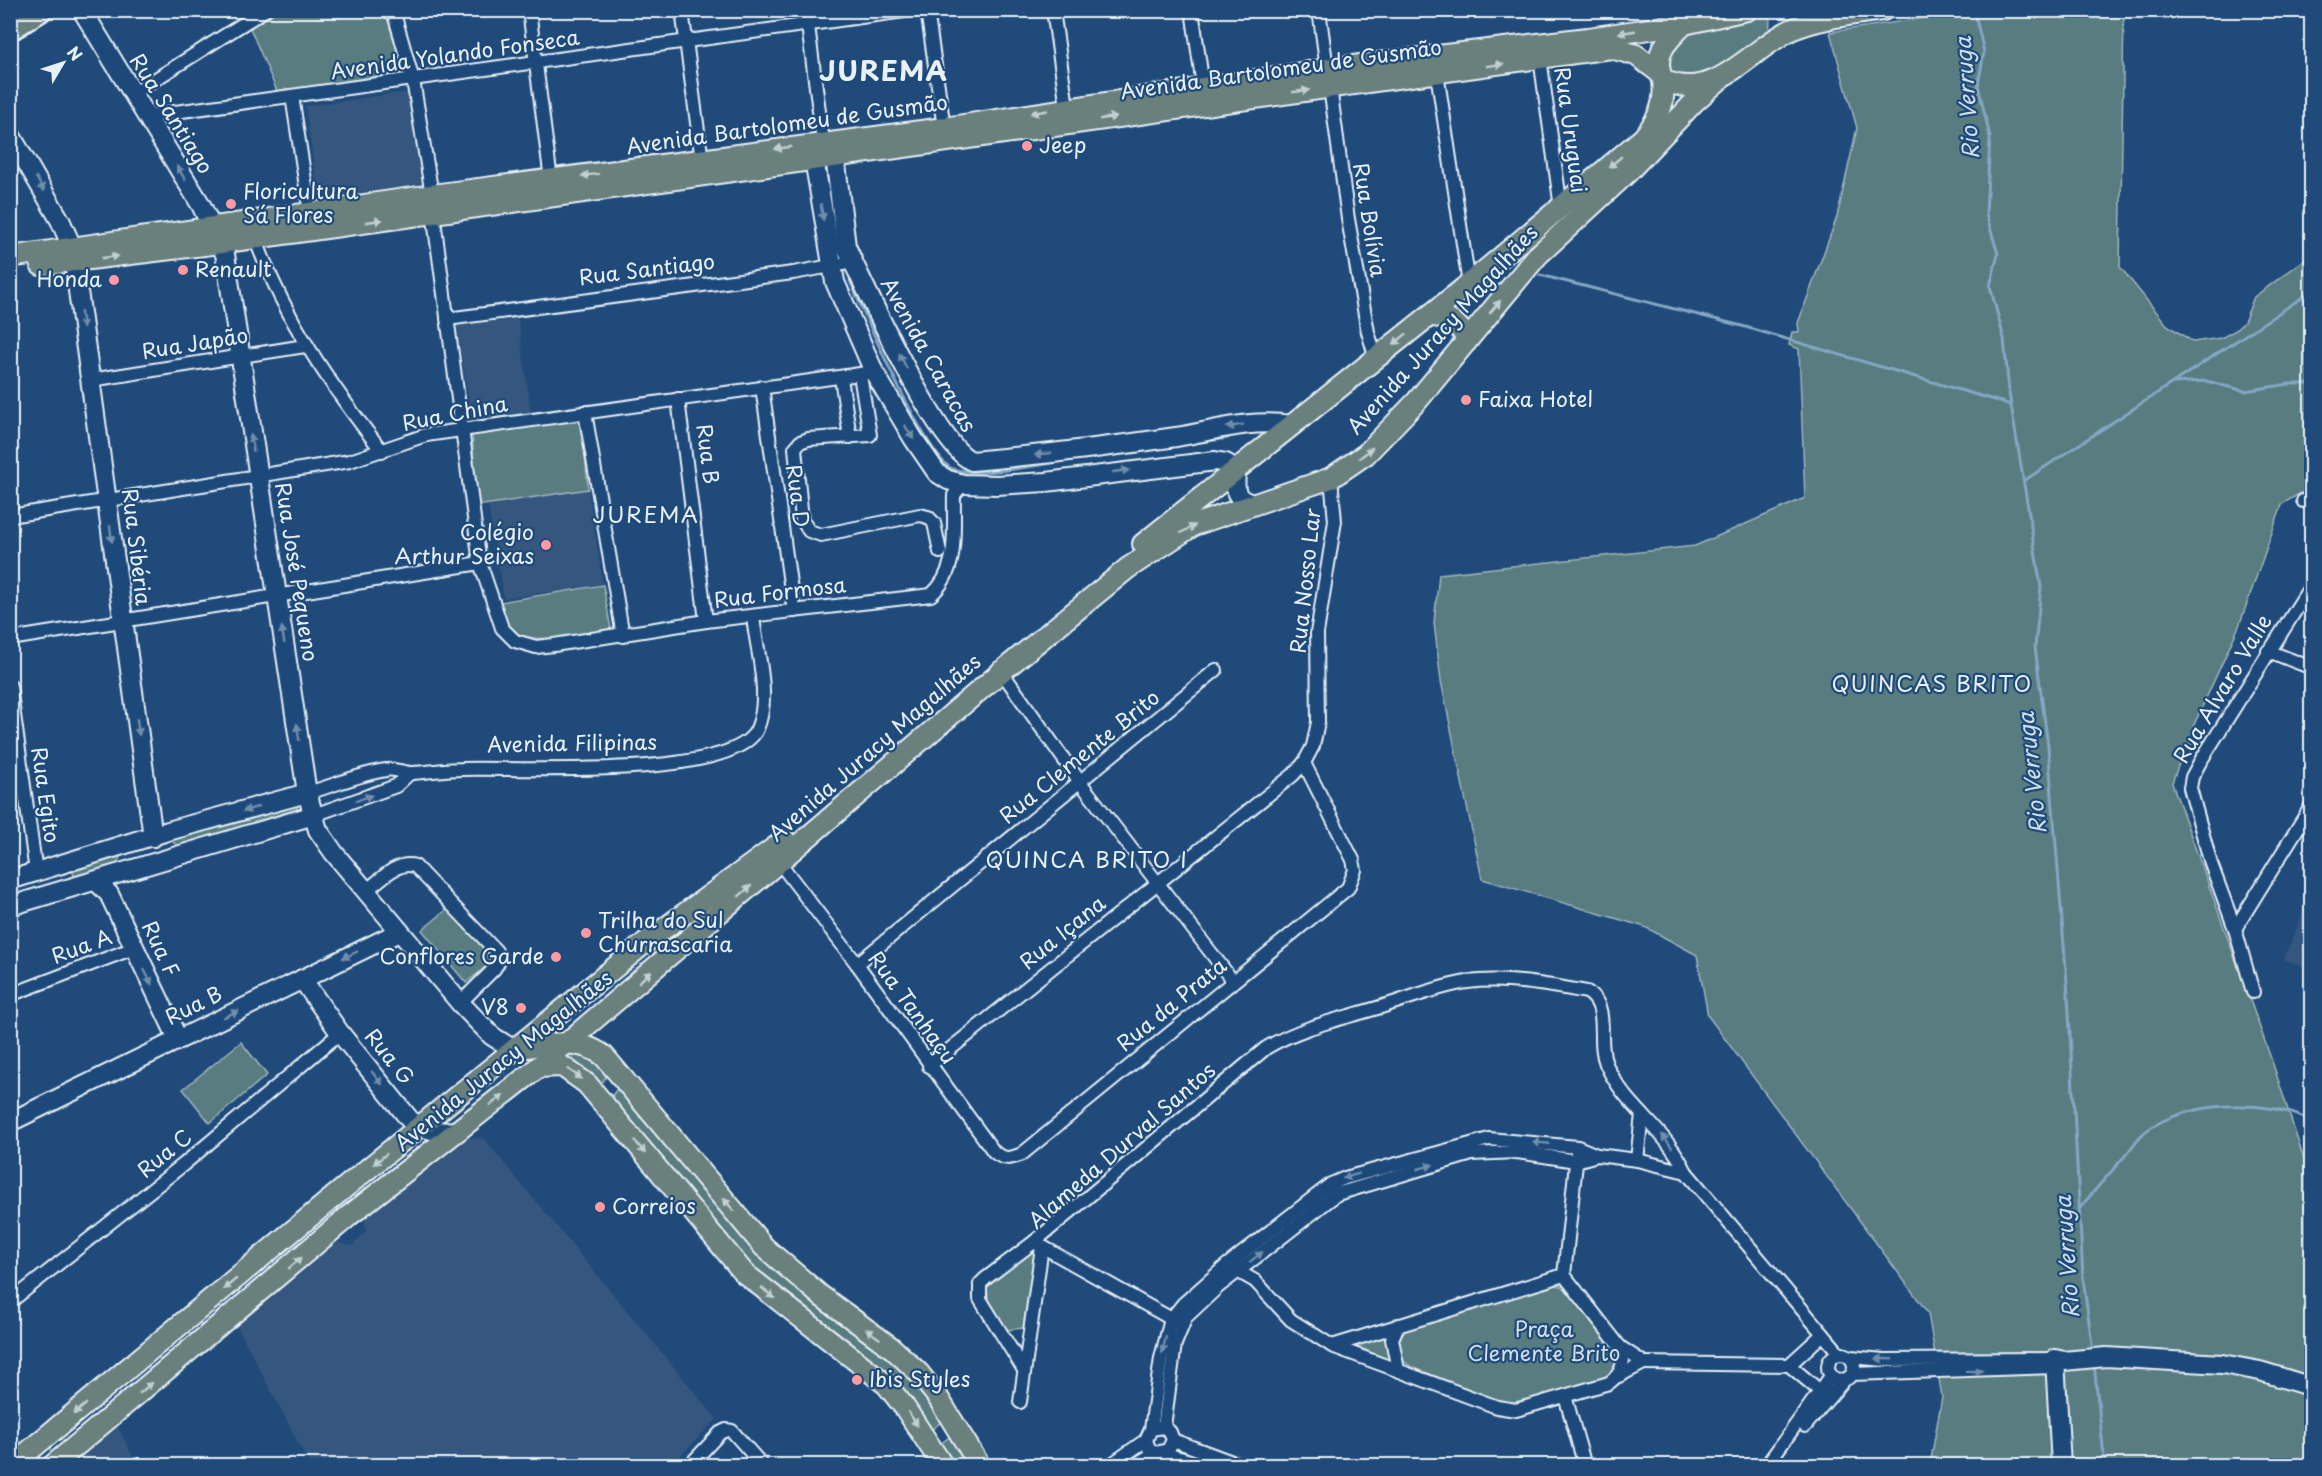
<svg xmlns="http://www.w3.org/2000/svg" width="2322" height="1476" font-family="'Playpen Sans',sans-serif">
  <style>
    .built { fill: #36577e }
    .green { fill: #587b80; stroke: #a0b6bc; stroke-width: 1.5 }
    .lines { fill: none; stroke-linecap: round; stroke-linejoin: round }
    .stream { stroke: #84a8c3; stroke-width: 3 }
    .street-casing { stroke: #e8f1f8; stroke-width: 16 }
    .secondary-casing { stroke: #e8f1f8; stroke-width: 22 }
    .primary-casing { stroke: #e8f1f8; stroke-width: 24 }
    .highway-casing { stroke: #e8f1f8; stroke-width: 27 }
    .street { stroke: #1f4a7a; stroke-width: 12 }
    .secondary { stroke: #1f4a7a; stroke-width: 18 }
    .primary { stroke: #6a807d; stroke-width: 20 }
    .highway { stroke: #6a807d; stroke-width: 22 }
    .oneway { fill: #c2cfd3 }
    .oneway2 { fill: #6f8dac }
    .poi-dot { fill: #ff9aa2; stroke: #1f4a7a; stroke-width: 2 }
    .labels { text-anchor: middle; stroke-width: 4.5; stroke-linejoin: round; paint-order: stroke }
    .street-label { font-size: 21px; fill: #e8f1f8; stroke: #1f4a7a }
    .poi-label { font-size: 21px; fill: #e8f1f8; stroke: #1f4a7a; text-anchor: start }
    .park-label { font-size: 21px; fill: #d2dfe6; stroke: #1f4a7a }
    .water-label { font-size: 22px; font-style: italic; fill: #cfdfeb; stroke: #1f4a7a }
    .neighbourhood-label { font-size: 22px; letter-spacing: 1.5px; fill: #e8f1f8; stroke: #1f4a7a }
    .district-label { font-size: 27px; font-weight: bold; letter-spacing: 1.5px; fill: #e8f1f8; stroke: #1f4a7a }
  </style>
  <rect width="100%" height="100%" fill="#1f4a7a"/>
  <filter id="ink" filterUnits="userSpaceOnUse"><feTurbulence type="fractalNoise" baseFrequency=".0167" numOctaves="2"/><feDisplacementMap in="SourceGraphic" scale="12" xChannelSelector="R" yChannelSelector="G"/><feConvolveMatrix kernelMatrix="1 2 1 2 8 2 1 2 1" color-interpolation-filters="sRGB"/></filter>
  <g filter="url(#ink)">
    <!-- built -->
    <g class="built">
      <polygon points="407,92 422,185 319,198 305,106"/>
      <polygon points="518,318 531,412 472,420 456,326"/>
      <polygon points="588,489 603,585 504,598 488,505"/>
      <polygon points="2311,892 2312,970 2311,970 2284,959"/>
      <polygon points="463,1137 484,1139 717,1419 671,1465 310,1465 236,1324 336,1242 352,1246 366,1231 364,1217"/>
      <polygon points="116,1423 137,1465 64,1466"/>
    </g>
    <!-- green -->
    <g class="green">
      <polygon points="277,11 385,11 405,75 277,91 250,28"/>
      <polygon points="1972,11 2124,11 2120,267 2167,325 2193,342 2221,338 2236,330 2244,322 2254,297 2311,255 2311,487 2282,504 2239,626 2193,727 2206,733 2202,745 2186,744 2172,783 2273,1064 2311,1181 2311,1465 1930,1465 1942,1397 1928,1313 1708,1016 1697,955 1645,927 1482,879 1441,681 1434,623 1439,574 1695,546 1805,498 1799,349 1789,345 1792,332 1799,332 1798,323 1837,217 1857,128 1830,32"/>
      <path d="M 1762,13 L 1770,19 L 1769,35 L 1705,78 L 1668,75 L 1667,50 C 1690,24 1728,18 1762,13 Z"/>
      <polygon points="582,419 588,489 477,506 472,434"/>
      <path d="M 603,585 L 611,629 C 584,633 520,652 504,621 C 502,616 501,608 500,602 Z"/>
      <polygon points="293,804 297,807 296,811 180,848 168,838"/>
      <polygon points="122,852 115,870 76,881 71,867"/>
      <polygon points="450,907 494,960 466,983 422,930"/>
      <polygon points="241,1042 267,1075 210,1123 183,1089"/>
      <path d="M 563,1051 L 587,1054 L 603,1060 L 608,1074 L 601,1084 C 589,1070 575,1061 556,1058 Z"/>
      <polygon points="619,1086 722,1200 897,1358 949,1421 940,1423 930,1431 753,1270 614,1102 611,1097"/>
      <polygon points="1031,1251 1035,1254 1023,1328 1006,1330 988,1298 987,1287"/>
      <polygon points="1557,1285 1568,1288 1619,1350 1620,1362 1608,1377 1592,1383 1507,1404 1412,1367 1398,1357 1398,1338 1406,1329"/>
      <polygon points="1390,1332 1387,1346 1391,1358 1386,1359 1354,1345"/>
      <polygon points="951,1436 977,1465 952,1465 940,1444"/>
    </g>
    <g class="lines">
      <!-- stream -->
      <g class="stream">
        <polyline points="1975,14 1984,52 1978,85 1990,137 1986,214 1998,254 1990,286 2004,339 2009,393 2041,587 2035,647 2048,746 2068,995 2083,1278 2093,1352"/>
        <polyline points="1540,275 1742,326 2011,405"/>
        <path d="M 850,281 C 864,312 927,461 953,469 C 980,478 1042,464 1072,460"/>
        <polyline points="2174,383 2206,381 2245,391 2289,384 2312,384"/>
        <polyline points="1162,448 1228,438"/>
        <polyline points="2025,480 2312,291"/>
        <path d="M 2079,1209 C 2094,1191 2109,1174 2124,1157 C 2131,1149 2137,1138 2145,1132 C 2183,1101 2269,1097 2312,1122"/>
        <polyline points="2094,1364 2105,1466"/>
      </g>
      <defs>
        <g id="street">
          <polyline points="393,10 413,80 432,195"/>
          <polyline points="529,10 551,180"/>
          <polyline points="682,10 702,161"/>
          <polyline points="806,10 823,142"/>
          <polyline points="927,10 944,128"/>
          <polyline points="1053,10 1067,107"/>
          <polyline points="1192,10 1203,86"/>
          <polyline points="1319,10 1327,69"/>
          <polyline points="1540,58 1561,208"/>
          <polyline points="1437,73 1469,284"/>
          <polyline points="1330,87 1348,219 1368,332 1376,359"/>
          <polyline points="132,94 265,10"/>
          <polyline points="292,96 310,213"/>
          <polyline points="146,116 912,10"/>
          <path d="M 433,212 L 480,563 L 502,628 L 515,641 L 536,647 L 554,645 L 706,621 L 931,595 C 960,570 953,530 954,495 L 963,484"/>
          <path d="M 255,237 C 283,317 330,385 382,451"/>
          <polyline points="447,319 793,273 853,262"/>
          <polyline points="860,375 870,435 808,439 800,442 795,448 802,520 809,531 821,535 920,515 928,517 934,523 940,552"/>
          <polyline points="841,378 850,437"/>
          <polyline points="91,380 305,346"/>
          <polyline points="762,387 794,611"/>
          <polyline points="678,399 706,621"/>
          <polyline points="585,412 623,636"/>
          <polyline points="2303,501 2312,503"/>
          <polyline points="10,516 350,461 426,435 874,372"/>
          <polyline points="10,639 480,563"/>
          <polyline points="2268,651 2312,668"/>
          <polyline points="999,668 1080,782 1232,980"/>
          <polyline points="10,686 36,872"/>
          <path d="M 307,793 C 333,786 359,774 386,770 C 394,768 404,773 412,773 C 429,772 446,769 462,769 C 514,767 734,781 757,729 C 771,697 757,652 753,617"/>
          <polyline points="314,815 396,786 410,773"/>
          <path d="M 779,862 L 857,964 L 994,1152 C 1004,1160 1010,1159 1022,1154 L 1348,888 L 1355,870 L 1353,860 L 1304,763 L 1313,746 L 1318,722 L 1317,633 L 1335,521 L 1331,478"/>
          <path d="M 365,892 C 379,881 397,860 415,866 L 496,951 L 498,963 L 494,969 L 460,1003"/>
          <polyline points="2235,929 2312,805"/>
          <polyline points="857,964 1216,670"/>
          <polyline points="2253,992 2235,929 2211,864 2190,788 2192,777 2200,762 2312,584"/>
          <polyline points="10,995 134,948"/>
          <polyline points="929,1066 1293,775 1304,763"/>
          <polyline points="1637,1160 1642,1114"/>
          <polyline points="1034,1242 1177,1322"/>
          <path d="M 1232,1268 L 1255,1281 L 1291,1320 L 1332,1346 L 1497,1407 L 1516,1410 L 1609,1383 C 1622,1373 1626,1363 1620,1347 L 1564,1275"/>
          <polyline points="1564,1275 1577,1154"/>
          <polyline points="10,1302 184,1164 340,1033"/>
          <polyline points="1332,1346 1564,1275"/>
          <circle cx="1841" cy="1367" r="13"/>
          <polyline points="1851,1357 1884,1360 2055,1359"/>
          <polyline points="1644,1363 1789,1365"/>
          <path d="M 1024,1370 L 980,1299 L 980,1284 L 985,1279 L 1034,1242 L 1266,1048 C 1302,1026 1346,1018 1387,1005 C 1413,997 1440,986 1467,982 C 1506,977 1549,985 1587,992 C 1611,1006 1596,1040 1606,1064 C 1624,1106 1667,1130 1686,1172"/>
          <polyline points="1398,1370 1392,1339 1398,1325"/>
          <polyline points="1852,1374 2057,1367"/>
          <polyline points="1619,1376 1644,1363 1620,1347"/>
          <polyline points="1820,1391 1789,1365 1823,1334"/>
          <polyline points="1565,1396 1585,1466"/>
          <polyline points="1020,1402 1042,1247"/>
          <polyline points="1805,1426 1844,1380"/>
          <polyline points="1164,1427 1175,1344 1186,1317 1218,1287 1337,1194 1472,1154 1517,1152 1576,1161 1597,1155"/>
          <polyline points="1151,1429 1164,1427 1170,1432 1173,1440 1168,1450 1155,1453 1149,1448 1146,1440 1151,1429 1161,1358 1171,1319 1183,1304 1227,1265 1331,1184 1345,1178 1489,1139 1578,1147 1597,1155 1637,1160 1686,1172 1839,1353"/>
          <polyline points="1173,1440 1243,1466"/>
          <polyline points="1162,1453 1208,1466"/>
          <polyline points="689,1466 720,1433 726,1430 732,1431 763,1466"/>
          <polyline points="1109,1466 1146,1440"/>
          <polyline points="1133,1466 1155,1453"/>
          <polyline points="1766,1466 1831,1376"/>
        </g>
        <g id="secondary">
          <polyline points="82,10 201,205 225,254 307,793 318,830 334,853 460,1003 492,1036 514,1050"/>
          <polyline points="10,134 60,220 72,247 153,837"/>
          <path d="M 835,156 L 846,246 L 853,262 C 871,299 939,449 972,461 C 1040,455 1108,447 1176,437 C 1219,430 1248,419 1293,425"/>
          <path d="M 814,159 L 835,282 L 874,372 L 913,438 L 937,473 L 948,480 L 963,484 L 997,485 L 1046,482 L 1215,461 L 1226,463 L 1236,472 C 1235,489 1233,499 1253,504"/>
          <polyline points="10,880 168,831 307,793"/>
          <polyline points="96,881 109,894 178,1039"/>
          <polyline points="10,906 314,815"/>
          <path d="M 302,979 L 340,1033 L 410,1120 C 425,1131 442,1134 460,1130"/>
          <polyline points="10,1122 399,932"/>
          <polyline points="2061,1466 2055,1359 2064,1361 2106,1357 2222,1364 2260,1371 2312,1387"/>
        </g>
        <g id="primary">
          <path d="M 1684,24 C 1667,41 1651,55 1663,80 C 1715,105 1751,47 1793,29 C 1822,17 1853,15 1883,10"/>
          <polyline points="10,257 432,195 944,128 1327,69 1588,38 1684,24 1747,10"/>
          <polyline points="41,265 220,243 1611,48 1636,55 1660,73"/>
          <path d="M 1429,316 C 1447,316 1461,324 1467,341"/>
          <path d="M 1143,544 L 1469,284 L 1643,138 C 1658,119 1666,105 1663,80"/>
          <path d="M 516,1049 C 547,1044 578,1036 604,1056 L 764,1247 L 821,1296 L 892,1348 L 918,1372 L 937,1396 L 980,1466"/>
          <polyline points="538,1067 562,1066 587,1084 744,1273 887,1385 905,1408 943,1466"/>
          <polyline points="11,1466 337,1194 646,942 785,840"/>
          <polyline points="52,1466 350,1215 535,1070 1001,672 1128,568 1194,525 1331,478 1366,454 1417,401 1537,256 1627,173 1695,101 1719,80"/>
        </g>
        <polyline id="highway" points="10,29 40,10"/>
      </defs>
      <!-- street casing -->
      <use href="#street" class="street-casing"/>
      <!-- secondary casing -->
      <use href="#secondary" class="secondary-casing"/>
      <!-- primary casing -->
      <use href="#primary" class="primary-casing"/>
      <!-- highway casing -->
      <use href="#highway" class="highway-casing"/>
      <!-- street -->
      <use href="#street" class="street"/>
      <!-- secondary -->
      <use href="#secondary" class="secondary"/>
      <!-- primary -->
      <use href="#primary" class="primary"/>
      <!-- highway -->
      <use href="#highway" class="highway"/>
    </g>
    <!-- one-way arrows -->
    <defs><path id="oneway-solid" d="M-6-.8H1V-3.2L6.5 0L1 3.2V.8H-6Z" transform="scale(1.5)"/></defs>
    <g class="oneway">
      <use href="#oneway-solid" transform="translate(1627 32) rotate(172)"/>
      <use href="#oneway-solid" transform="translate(1495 65) rotate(-8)"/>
      <use href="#oneway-solid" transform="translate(1301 91) rotate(-8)"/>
      <use href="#oneway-solid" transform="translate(1039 112) rotate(170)"/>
      <use href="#oneway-solid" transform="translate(1108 118) rotate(-8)"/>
      <use href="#oneway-solid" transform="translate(783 148) rotate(171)"/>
      <use href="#oneway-solid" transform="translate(1615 162) rotate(140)"/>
      <use href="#oneway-solid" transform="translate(590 175) rotate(173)"/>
      <use href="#oneway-solid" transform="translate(374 221) rotate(-8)"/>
      <use href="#oneway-solid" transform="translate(110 257) rotate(-8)"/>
      <use href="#oneway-solid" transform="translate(1495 307) rotate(-50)"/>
      <use href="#oneway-solid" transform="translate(1400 339) rotate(141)"/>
      <use href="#oneway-solid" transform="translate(1366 453) rotate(-39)"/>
      <use href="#oneway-solid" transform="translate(1188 529) rotate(-28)"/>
      <use href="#oneway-solid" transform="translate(745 891) rotate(-41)"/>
      <use href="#oneway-solid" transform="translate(645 977) rotate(-40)"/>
      <use href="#oneway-solid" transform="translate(575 1074) rotate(36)"/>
      <use href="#oneway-solid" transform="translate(497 1100) rotate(-39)"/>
      <use href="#oneway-solid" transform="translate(640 1147) rotate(51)"/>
      <use href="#oneway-solid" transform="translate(380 1159) rotate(141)"/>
      <use href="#oneway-solid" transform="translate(729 1205) rotate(-131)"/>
      <use href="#oneway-solid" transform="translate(295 1263) rotate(-41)"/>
      <use href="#oneway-solid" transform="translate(230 1284) rotate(140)"/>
      <use href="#oneway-solid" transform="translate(768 1293) rotate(39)"/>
      <use href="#oneway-solid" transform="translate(873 1334) rotate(-144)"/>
      <use href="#oneway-solid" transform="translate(146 1388) rotate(-40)"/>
      <use href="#oneway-solid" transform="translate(80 1409) rotate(140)"/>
      <use href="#oneway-solid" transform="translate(913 1419) rotate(56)"/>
    </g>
    <g class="oneway2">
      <use href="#oneway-solid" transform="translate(181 173) rotate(-121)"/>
      <use href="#oneway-solid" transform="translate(40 184) rotate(60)"/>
      <use href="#oneway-solid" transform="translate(822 212) rotate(81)"/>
      <use href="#oneway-solid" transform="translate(82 320) rotate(82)"/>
      <use href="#oneway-solid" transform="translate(903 361) rotate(-117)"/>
      <use href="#oneway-solid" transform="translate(1235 426) rotate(170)"/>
      <use href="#oneway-solid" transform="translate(909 432) rotate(59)"/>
      <use href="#oneway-solid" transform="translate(252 443) rotate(-99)"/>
      <use href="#oneway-solid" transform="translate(1043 454) rotate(173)"/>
      <use href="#oneway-solid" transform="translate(1121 471) rotate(-8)"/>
      <use href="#oneway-solid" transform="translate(111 534) rotate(83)"/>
      <use href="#oneway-solid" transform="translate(283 635) rotate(-99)"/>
      <use href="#oneway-solid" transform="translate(138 727) rotate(82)"/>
      <use href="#oneway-solid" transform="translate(298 732) rotate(-98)"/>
      <use href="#oneway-solid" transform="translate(364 798) rotate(-20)"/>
      <use href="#oneway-solid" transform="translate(251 809) rotate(163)"/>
      <use href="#oneway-solid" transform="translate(350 955) rotate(155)"/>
      <use href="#oneway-solid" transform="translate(148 977) rotate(64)"/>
      <use href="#oneway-solid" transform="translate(231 1014) rotate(-26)"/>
      <use href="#oneway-solid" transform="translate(377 1078) rotate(51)"/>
      <use href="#oneway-solid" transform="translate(1667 1141) rotate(-127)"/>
      <use href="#oneway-solid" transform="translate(1541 1143) rotate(-175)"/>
      <use href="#oneway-solid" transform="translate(1425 1167) rotate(-16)"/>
      <use href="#oneway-solid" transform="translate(1351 1176) rotate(163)"/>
      <use href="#oneway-solid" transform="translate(1256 1257) rotate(-38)"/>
      <use href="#oneway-solid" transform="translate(1164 1345) rotate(103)"/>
      <use href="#oneway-solid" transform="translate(1884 1359) rotate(-178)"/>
      <use href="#oneway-solid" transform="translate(1974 1371) rotate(-1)"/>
    </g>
  </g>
  <!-- markers -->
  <g class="poi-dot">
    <circle cx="1027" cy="146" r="6"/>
    <circle cx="231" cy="204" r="6"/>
    <circle cx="183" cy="270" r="6"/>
    <circle cx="114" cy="280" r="6"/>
    <circle cx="1466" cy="400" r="6"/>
    <circle cx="546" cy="545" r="6"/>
    <circle cx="586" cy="933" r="6"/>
    <circle cx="556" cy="957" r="6"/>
    <circle cx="521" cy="1008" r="6"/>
    <circle cx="600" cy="1207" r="6"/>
    <circle cx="857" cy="1380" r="6"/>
  </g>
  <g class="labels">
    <!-- street labels -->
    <g class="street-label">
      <text transform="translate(455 55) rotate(-8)" y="7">Avenida Yolando Fonseca</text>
      <text transform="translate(1281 70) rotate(-8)" y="7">Avenida Bartolomeu de Gusmão</text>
      <text transform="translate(171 114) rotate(58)" y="7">Rua Santiago</text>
      <text transform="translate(787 125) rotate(-8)" y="7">Avenida Bartolomeu de Gusmão</text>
      <text transform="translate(1570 130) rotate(82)" y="7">Rua Uruguai</text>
      <text transform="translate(1369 220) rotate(81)" y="7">Rua Bolívia</text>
      <text transform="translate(647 270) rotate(-7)" y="7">Rua Santiago</text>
      <text transform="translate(1443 330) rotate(-48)" y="7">Avenida Juracy Magalhães</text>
      <text transform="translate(195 344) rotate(-9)" y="7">Rua Japão</text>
      <text transform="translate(928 355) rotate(61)" y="7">Avenida Caracas</text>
      <text transform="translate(455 414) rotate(-11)" y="7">Rua China</text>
      <text transform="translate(707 454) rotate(83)" y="7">Rua B</text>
      <text transform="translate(797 496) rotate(82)" y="7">Rua D</text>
      <text transform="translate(136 547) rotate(83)" y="7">Rua Sibéria</text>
      <text transform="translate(296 572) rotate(81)" y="7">Rua José Pequeno</text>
      <text transform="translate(1306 581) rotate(-84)" y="7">Rua Nosso Lar</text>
      <text transform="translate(780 593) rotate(-7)" y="7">Rua Formosa</text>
      <text transform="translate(2223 689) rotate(-59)" y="7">Rua Alvaro Valle</text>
      <text transform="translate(572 744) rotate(-1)" y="7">Avenida Filipinas</text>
      <text transform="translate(875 748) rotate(-41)" y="7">Avenida Juracy Magalhães</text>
      <text transform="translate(1080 757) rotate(-39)" y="7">Rua Clemente Brito</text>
      <text transform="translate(45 795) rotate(82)" y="7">Rua Egito</text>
      <text transform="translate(1063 933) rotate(-39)" y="7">Rua Içana</text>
      <text transform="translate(82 947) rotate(-20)" y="7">Rua A</text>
      <text transform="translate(160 949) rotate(65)" y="7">Rua F</text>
      <text transform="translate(1172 1005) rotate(-39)" y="7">Rua da Prata</text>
      <text transform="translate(194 1006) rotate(-26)" y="7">Rua B</text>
      <text transform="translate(912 1008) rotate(54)" y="7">Rua Tanhaçu</text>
      <text transform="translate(389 1057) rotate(51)" y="7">Rua G</text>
      <text transform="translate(504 1061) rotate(-39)" y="7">Avenida Juracy Magalhães</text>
      <text transform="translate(1122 1146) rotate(-41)" y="7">Alameda Durval Santos</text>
      <text transform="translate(165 1154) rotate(-39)" y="7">Rua C</text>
    </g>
    <!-- poi labels -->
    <g class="poi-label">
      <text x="1039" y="153">Jeep</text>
      <text x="243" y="199">Floricultura<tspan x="243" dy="24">Sá Flores</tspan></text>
      <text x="195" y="277">Renault</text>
      <text x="102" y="287" text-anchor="end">Honda</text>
      <text x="1478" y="407">Faixa Hotel</text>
      <text x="534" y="540" text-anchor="end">Colégio<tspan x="534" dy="24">Arthur Seixas</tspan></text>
      <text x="598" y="928">Trilha do Sul<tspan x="598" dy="24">Churrascaria</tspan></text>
      <text x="544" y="964" text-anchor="end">Conflores Garde</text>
      <text x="509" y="1015" text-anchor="end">V8</text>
      <text x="612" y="1214">Correios</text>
      <text x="869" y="1387">Ibis Styles</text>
    </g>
    <!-- park labels -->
    <g class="park-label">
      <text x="1544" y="1337">Praça<tspan x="1544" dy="24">Clemente Brito</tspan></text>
    </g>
    <!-- water labels -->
    <g class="water-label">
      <text transform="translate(1967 98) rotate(-94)" y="8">Rio Verruga</text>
      <text transform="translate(2032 773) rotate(-96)" y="8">Rio Verruga</text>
      <text transform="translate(2067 1257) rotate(-94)" y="8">Rio Verruga</text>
    </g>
    <!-- neighbourhood labels -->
    <g class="neighbourhood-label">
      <text x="646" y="523">JUREMA</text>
      <text x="1932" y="692">QUINCAS BRITO</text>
      <text x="1087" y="868">QUINCA BRITO I</text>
    </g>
    <!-- district labels -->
    <g class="district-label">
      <text x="884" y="81">JUREMA</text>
    </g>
  </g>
  <!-- margin -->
  <rect width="2322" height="1476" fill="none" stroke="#1f4a7a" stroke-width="36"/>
  <rect x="18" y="18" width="2286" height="1440" fill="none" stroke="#e8f1f8" stroke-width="2" filter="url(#ink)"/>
  <!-- north arrow -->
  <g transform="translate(63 63) rotate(51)" stroke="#1f4a7a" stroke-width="4.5" paint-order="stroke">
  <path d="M0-4.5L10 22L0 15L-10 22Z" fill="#e8f1f8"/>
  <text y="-9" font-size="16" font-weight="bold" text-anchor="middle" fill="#e8f1f8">N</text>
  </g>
</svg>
